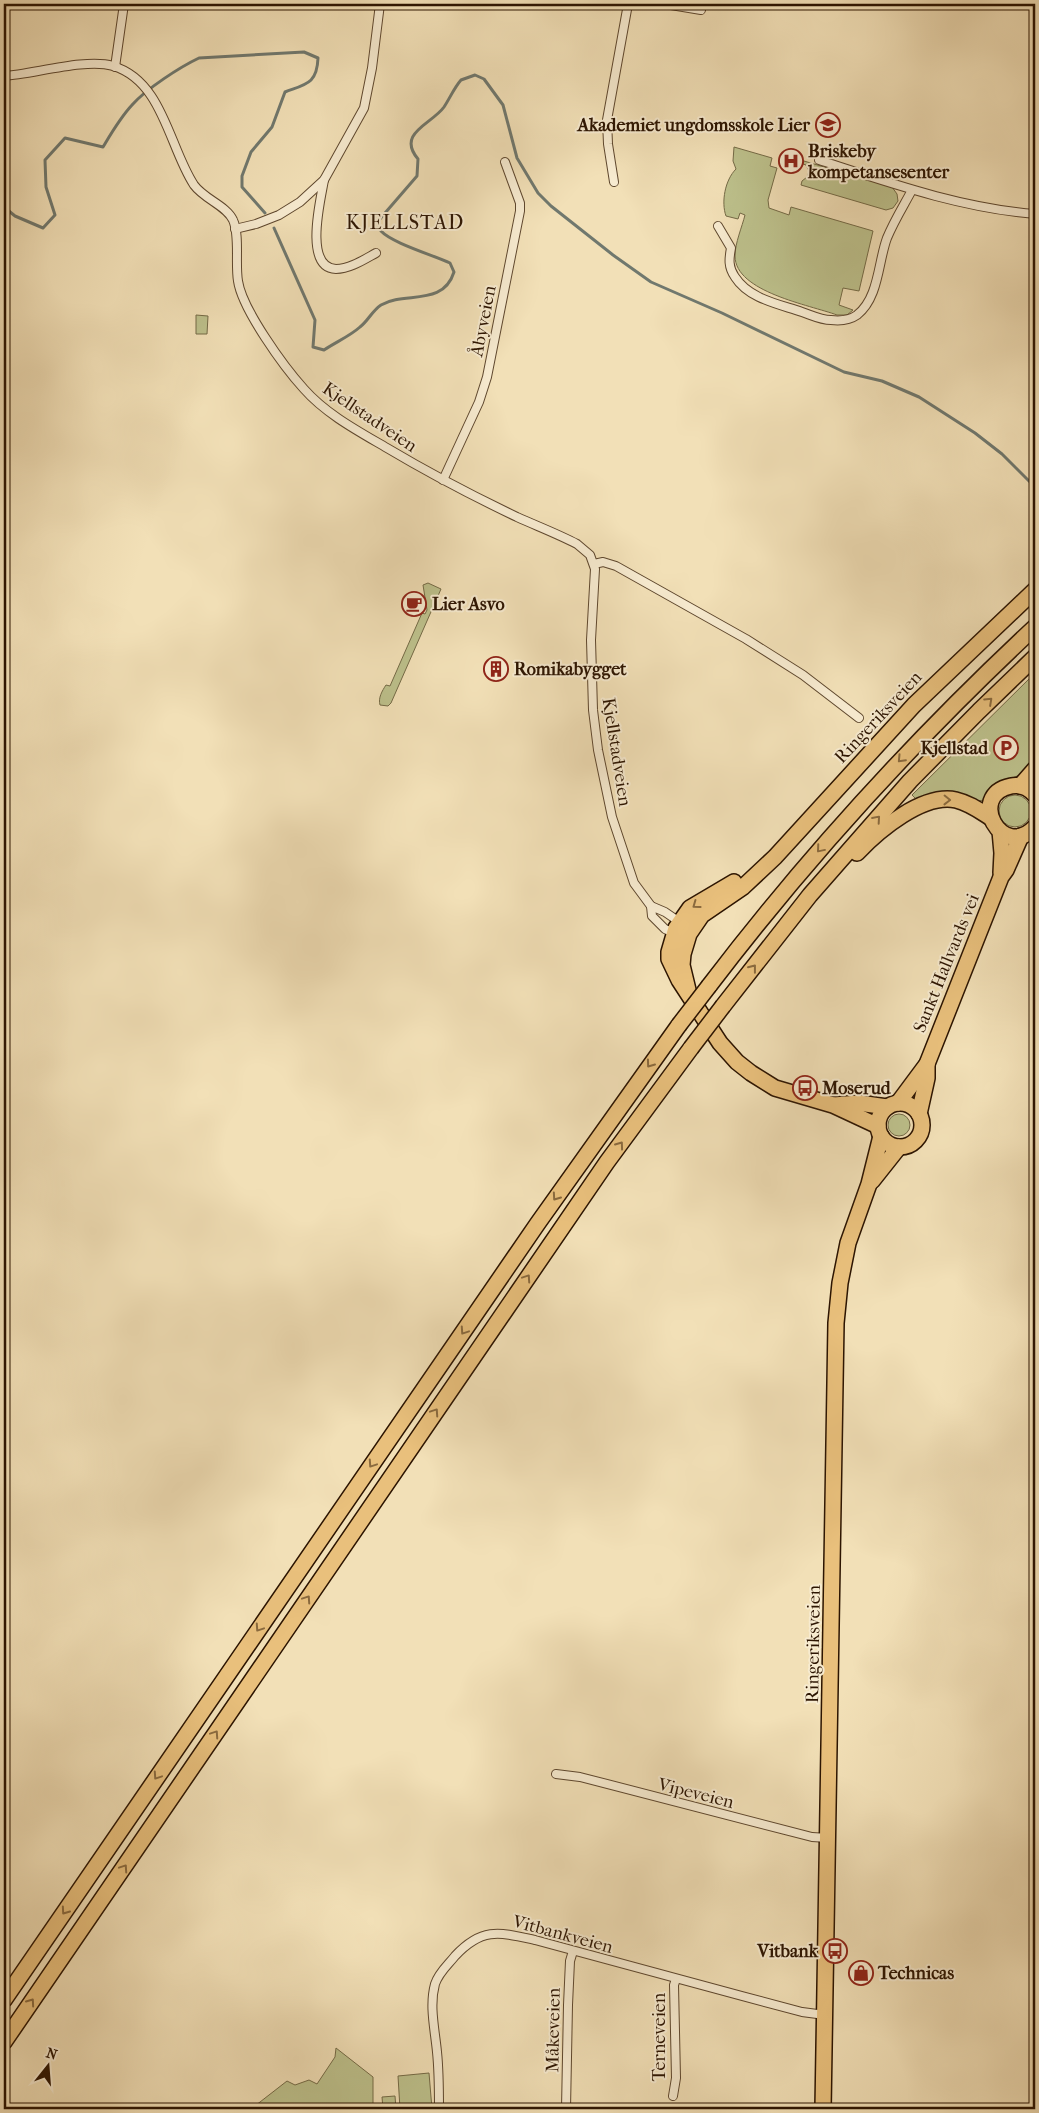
<svg xmlns="http://www.w3.org/2000/svg" width="1039" height="2113" font-family="'IM FELL French Canon',serif">
  <style>
    .green { fill: #bdc18c; stroke: #746a46 }
    .lines { fill: none; stroke-linecap: round; stroke-linejoin: round }
    .stream { stroke: #70786e; stroke-width: 3 }
    .street-casing { stroke: #5e472e; stroke-width: 10 }
    .highway-casing { stroke: #2c1401; stroke-width: 18 }
    .street { stroke: #f7ebd0; stroke-width: 8 }
    .highway { stroke: #e9c07c; stroke-width: 15 }
    .highway-bridge-casing { stroke: #2c1401; stroke-width: 18; stroke-linecap: butt }
    .highway-bridge { stroke: #e9c07c; stroke-width: 15 }
    .oneway { stroke: #8a6a3e }
    .labels { text-anchor: middle; stroke-width: 4; stroke-linejoin: round; paint-order: stroke }
    .poi-label { font-size: 18px; font-weight: bold; fill: #2c1401; stroke: #f7ebd0; text-anchor: start }
    .street-label { font-size: 18px; fill: #2c1401; stroke: #f7ebd0 }
    .quarter-label { font-size: 20px; letter-spacing: 1px; fill: #2c1401; stroke: #f7ebd0 }
  </style>
  <rect width="100%" height="100%" fill="#f2e0b7"/>
  <filter id="stains"><feTurbulence type="fractalNoise" baseFrequency=".004" numOctaves="4"/><feColorMatrix values="0 0 0 0 .2 0 0 0 0 .09 0 0 0 0 .02 0 0 0 .5 -.17"/></filter>
  <radialGradient id="worn" r=".72"><stop offset=".6" stop-color="#630" stop-opacity="0"/><stop offset="1" stop-color="#630" stop-opacity=".3"/></radialGradient>
  <!-- green -->
  <g class="green">
    <path d="M 734,147 L 772,158 L 770,166 L 777,168 L 768,200 L 769,208 L 789,215 L 791,207 L 873,231 L 859,291 L 843,288 L 839,305 L 853,310 L 847,315 L 837,315 C 810,305 735,292 735,256 C 735,243 742,227 745,215 L 740,213 L 738,219 L 726,216 C 721,202 725,180 736,169 L 733,161 Z"/>
    <polygon points="804,161 892,187 897,194 898,201 893,208 886,210 801,185 802,181 807,177 809,171 806,165 803,164"/>
    <polygon points="196,315 208,316 207,334 196,334"/>
    <path d="M 428,583 L 441,589 L 391,703 L 388,706 L 380,705 C 378,698 382,691 386,685 L 390,686 L 422,613 L 425,614 L 427,610 L 423,585 Z"/>
    <polygon points="1035,673 1035,756 1022,774 998,784 988,793 984,800 978,801 963,795 918,801 912,795"/>
    <circle cx="1015" cy="811" r="16"/>
    <circle cx="899" cy="1125" r="11"/>
    <polygon points="336,2048 373,2077 373,2109 251,2109 287,2081 295,2085 309,2080 317,2084 335,2057"/>
    <polygon points="429,2073 432,2109 400,2109 398,2076"/>
    <polygon points="395,2096 396,2109 383,2109 382,2097"/>
  </g>
  <g class="lines">
    <!-- stream -->
    <g class="stream">
      <path d="M 4,207 L 15,216 L 43,228 L 55,215 L 46,187 L 45,160 L 65,138 L 103,147 C 112,132 120,118 132,105 C 146,89 180,67 199,58 L 304,52 L 318,58 C 317,84 306,84 285,92 L 272,127 L 251,152 L 242,176 L 242,187 L 265,213"/>
      <path d="M 274,228 L 315,320 L 313,347 L 324,350 C 336,342 350,336 360,327 C 368,321 372,311 381,305 C 405,291 443,307 454,272 L 450,263 C 433,255 392,243 381,231 C 378,227 379,224 379,220 L 417,176 L 418,159 C 396,133 432,124 444,107 C 450,98 454,88 461,80 L 475,75 L 484,79 L 503,105 L 517,158 L 538,193 L 551,206 L 613,255 L 651,282 L 722,313 L 844,372 L 882,381 L 919,397 L 975,433 L 1002,454 L 1035,487"/>
    </g>
    <defs>
      <g id="street">
        <polyline points="665,4 701,10"/>
        <polyline points="115,67 124,4"/>
        <path d="M 4,76 C 34,74 86,58 113,66 C 163,81 169,147 194,185 C 204,199 227,206 233,220 C 240,235 235,264 238,281 C 242,309 284,367 304,389 C 326,414 358,431 387,448 C 429,473 473,496 517,517 C 537,526 558,534 577,544 L 590,555 L 595,569 L 591,640 L 593,710 L 598,750 L 612,817 L 634,883 L 651,906 L 652,916 L 665,929 L 676,934"/>
        <path d="M 819,160 C 890,183 961,208 1035,214"/>
        <path d="M 324,180 C 321,198 303,268 336,269 C 350,269 365,259 376,253"/>
        <polyline points="614,182 608,144 607,120 628,4"/>
        <path d="M 718,226 L 731,248 C 729,259 728,267 735,277 C 749,299 779,304 802,312 C 811,315 821,320 831,320 C 840,321 850,320 857,315 C 879,298 878,262 887,238 C 894,221 904,205 912,190"/>
        <polyline points="235,229 256,224 279,215 300,202 324,180 364,108 372,68 380,4"/>
        <polyline points="443,480 479,402 487,377 520,211 520,203 505,162"/>
        <polyline points="594,564 603,562 616,566 746,639 803,675 859,718"/>
        <polyline points="651,906 665,912 681,923"/>
        <polyline points="556,1774 580,1777 812,1837 828,1838"/>
        <polyline points="673,2096 676,2078 674,1985 676,1979"/>
        <path d="M 439,2109 C 439,2090 439,2071 437,2052 C 435,2030 429,2006 435,1984 C 439,1972 448,1965 455,1956 C 482,1927 499,1932 535,1940 L 742,1996 L 802,2012 L 825,2015"/>
        <polyline points="566,2109 568,2005 570,1961 573,1951"/>
      </g>
      <g id="highway">
        <polyline points="1020,786 1035,769"/>
        <path d="M 1035,795 C 1029,788 1020,784 1011,786 C 966,795 1002,862 1035,827"/>
        <polyline points="1000,831 1002,853 1001,873"/>
        <path d="M 857,853 C 879,830 923,793 956,800 C 969,803 980,811 991,818"/>
        <polyline points="734,882 690,908 676,928 669,952 669,959 679,980 720,1043 737,1062 751,1073 775,1088 833,1105 878,1126"/>
        <path d="M 709,986 C 808,856 916,738 1035,627"/>
        <polyline points="689,994 682,965 683,954 689,934 702,915 743,887 775,857 914,705 1035,590"/>
        <polyline points="723,1006 810,895 910,781 979,711 1035,657"/>
        <polyline points="898,1103 927,1064 1001,877 1006,870 1021,836"/>
        <circle cx="900" cy="1125" r="22"/>
        <polyline points="834,1105 859,1103 887,1107"/>
        <polyline points="919,1114 927,1078 927,1064"/>
        <polyline points="872,1181 899,1147"/>
        <polyline points="4,2000 538,1223 679,1025"/>
        <polyline points="4,2042 607,1162 691,1048"/>
        <polyline points="823,2109 836,1323 840,1283 848,1243 869,1184 881,1136"/>
      </g>
    </defs>
    <!-- street casing -->
    <use href="#street" class="street-casing"/>
    <!-- highway casing -->
    <use href="#highway" class="highway-casing"/>
    <!-- street -->
    <use href="#street" class="street"/>
    <!-- highway -->
    <use href="#highway" class="highway"/>
    <defs>
      <g id="highway-bridge">
        <polyline points="679,1025 709,986"/>
        <polyline points="691,1048 723,1006"/>
      </g>
    </defs>
    <!-- highway-bridge casing -->
    <use href="#highway-bridge" class="highway-bridge-casing"/>
    <!-- highway-bridge -->
    <use href="#highway-bridge" class="highway-bridge"/>
  </g>
  <!-- one-way arrows -->
  <defs><path id="oneway-chevron" d="M-2-3.5L2.5 0L-2 3.5" fill="none" stroke-width="1.6" stroke-linecap="round" stroke-linejoin="round" transform="scale(1.25)"/></defs>
  <g class="oneway">
    <use href="#oneway-chevron" transform="translate(989 701) rotate(-43)"/>
    <use href="#oneway-chevron" transform="translate(901 759) rotate(133)"/>
    <use href="#oneway-chevron" transform="translate(947 800) rotate(1)"/>
    <use href="#oneway-chevron" transform="translate(877 819) rotate(-49)"/>
    <use href="#oneway-chevron" transform="translate(820 849) rotate(130)"/>
    <use href="#oneway-chevron" transform="translate(696 905) rotate(144)"/>
    <use href="#oneway-chevron" transform="translate(753 968) rotate(-52)"/>
    <use href="#oneway-chevron" transform="translate(650 1064) rotate(126)"/>
    <use href="#oneway-chevron" transform="translate(620 1145) rotate(-54)"/>
    <use href="#oneway-chevron" transform="translate(556 1197) rotate(125)"/>
    <use href="#oneway-chevron" transform="translate(527 1278) rotate(-56)"/>
    <use href="#oneway-chevron" transform="translate(464 1331) rotate(124)"/>
    <use href="#oneway-chevron" transform="translate(435 1412) rotate(-56)"/>
    <use href="#oneway-chevron" transform="translate(372 1464) rotate(124)"/>
    <use href="#oneway-chevron" transform="translate(307 1599) rotate(-56)"/>
    <use href="#oneway-chevron" transform="translate(259 1628) rotate(124)"/>
    <use href="#oneway-chevron" transform="translate(215 1734) rotate(-56)"/>
    <use href="#oneway-chevron" transform="translate(157 1776) rotate(124)"/>
    <use href="#oneway-chevron" transform="translate(124 1868) rotate(-56)"/>
    <use href="#oneway-chevron" transform="translate(65 1911) rotate(125)"/>
    <use href="#oneway-chevron" transform="translate(31 2002) rotate(-55)"/>
  </g>
  <!-- icons -->
  <defs>
    <symbol id="school-ring" viewBox="-11 -11 22 22"><circle r="9.5" fill="#f7ebd0" stroke="#8f2418" stroke-width="1.5"/><path d="M0-5L7-2L0 1L-7-2ZM-4 1L0 2.5L4 1V4Q0 6-4 4Z" fill="#8f2418"/></symbol>
    <symbol id="hospital-ring" viewBox="-11 -11 22 22"><circle r="9.5" fill="#f7ebd0" stroke="#8f2418" stroke-width="1.5"/><path d="M-5-5h3v3.5h4V-5h3V5h-3V1.5h-4V5h-3Z" fill="#8f2418"/></symbol>
    <symbol id="cafe-ring" viewBox="-11 -11 22 22"><circle r="9.5" fill="#f7ebd0" stroke="#8f2418" stroke-width="1.5"/><path d="M-5.5-4.5H6V0H3Q3 3.5 0 3.5H-2.5Q-5.5 3.5-5.5 0ZM3-3.2v2h1.7v-2ZM-6 4.5H4V6H-6Z" fill="#8f2418"/></symbol>
    <symbol id="building-ring" viewBox="-11 -11 22 22"><circle r="9.5" fill="#f7ebd0" stroke="#8f2418" stroke-width="1.5"/><path d="M-4-6H4V6H1V3H-1V6H-4ZM-2.5-4.3h1.7v1.8h-1.7ZM.8-4.3h1.7v1.8H.8ZM-2.5-1h1.7V.8h-1.7ZM.8-1h1.7V.8H.8Z" fill="#8f2418"/></symbol>
    <symbol id="parking-ring" viewBox="-11 -11 22 22"><circle r="9.5" fill="#f7ebd0" stroke="#8f2418" stroke-width="1.5"/><path d="M-3.5-5.5H1a3.5 3.5 0 0 1 0 7H-1V5.5H-3.5ZM-1-3.4V-.6H.8a1.4 1.4 0 0 0 0-2.8Z" fill="#8f2418"/></symbol>
    <symbol id="bus-ring" viewBox="-11 -11 22 22"><circle r="9.5" fill="#f7ebd0" stroke="#8f2418" stroke-width="1.5"/><path d="M-5-6H5V4H4V6H2V4H-2V6H-4V4H-5ZM-3.5-4V0h7V-4ZM-3.5 1.2v1.5H-2V1.2ZM2 1.2v1.5H3.5V1.2Z" fill="#8f2418"/></symbol>
    <symbol id="shop-ring" viewBox="-11 -11 22 22"><circle r="9.5" fill="#f7ebd0" stroke="#8f2418" stroke-width="1.5"/><path d="M-5-2.5h2.3a2.7 3.5 0 0 1 5.4 0H5L5.5 6h-11ZM-1.5-2.5h3a1.5 2.3 0 0 0-3 0Z" fill="#8f2418"/></symbol>
  </defs>
  <g fill-rule="evenodd">
    <use href="#school-ring" x="814" y="111" width="28" height="28"/>
    <use href="#hospital-ring" x="777" y="147" width="28" height="28"/>
    <use href="#cafe-ring" x="400" y="590" width="28" height="28"/>
    <use href="#building-ring" x="482" y="655" width="28" height="28"/>
    <use href="#parking-ring" x="992" y="734" width="28" height="28"/>
    <use href="#bus-ring" x="791" y="1074" width="28" height="28"/>
    <use href="#bus-ring" x="821" y="1937" width="28" height="28"/>
    <use href="#shop-ring" x="847" y="1959" width="28" height="28"/>
  </g>
  <g class="labels">
    <!-- poi labels -->
    <g class="poi-label">
      <text x="810" y="131" text-anchor="end">Akademiet ungdomsskole Lier</text>
      <text x="808" y="157">Briskeby<tspan x="808" dy="21">kompetansesenter</tspan></text>
      <text x="432" y="610">Lier Asvo</text>
      <text x="514" y="675">Romikabygget</text>
      <text x="988" y="754" text-anchor="end">Kjellstad</text>
      <text x="822" y="1094">Moserud</text>
      <text x="818" y="1957" text-anchor="end">Vitbank</text>
      <text x="878" y="1979">Technicas</text>
    </g>
    <!-- street labels -->
    <g class="street-label">
      <text transform="translate(483 321) rotate(-79)" y="6">Åbyveien</text>
      <text transform="translate(370 417) rotate(34)" y="6">Kjellstadveien</text>
      <text transform="translate(878 717) rotate(-47)" y="6">Ringeriksveien</text>
      <text transform="translate(617 752) rotate(81)" y="6">Kjellstadveien</text>
      <text transform="translate(946 963) rotate(-68)" y="6">Sankt Hallvards vei</text>
      <text transform="translate(813 1644) rotate(-89)" y="6">Ringeriksveien</text>
      <text transform="translate(696 1793) rotate(14)" y="6">Vipeveien</text>
      <text transform="translate(563 1934) rotate(15)" y="6">Vitbankveien</text>
      <text transform="translate(553 2030) rotate(-89)" y="6">Måkeveien</text>
      <text transform="translate(659 2037) rotate(-90)" y="6">Terneveien</text>
    </g>
    <!-- quarter labels -->
    <g class="quarter-label">
      <text x="405" y="229">KJELLSTAD</text>
    </g>
  </g>
  <!-- margin -->
  <rect width="1039" height="2113" fill="none" stroke="#f2e0b7" stroke-width="20"/>
  <rect x="5" y="5" width="1029" height="2103" fill="none" stroke="#2c1401" stroke-width="2.5"/>
  <rect x="10" y="10" width="1019" height="2093" fill="none" stroke="#2c1401"/>
  <!-- north arrow -->
  <g transform="translate(48 2066) rotate(17)" stroke="#f7ebd0" stroke-width="4" paint-order="stroke">
  <path d="M0-4L9 19L0 12L-9 19Z" fill="#2c1401"/>
  <text y="-8" font-size="14" font-weight="bold" text-anchor="middle" fill="#2c1401">N</text>
  </g>
  <rect width="100%" height="100%" filter="url(#stains)"/>
  <rect width="100%" height="100%" fill="url(#worn)"/>
</svg>
